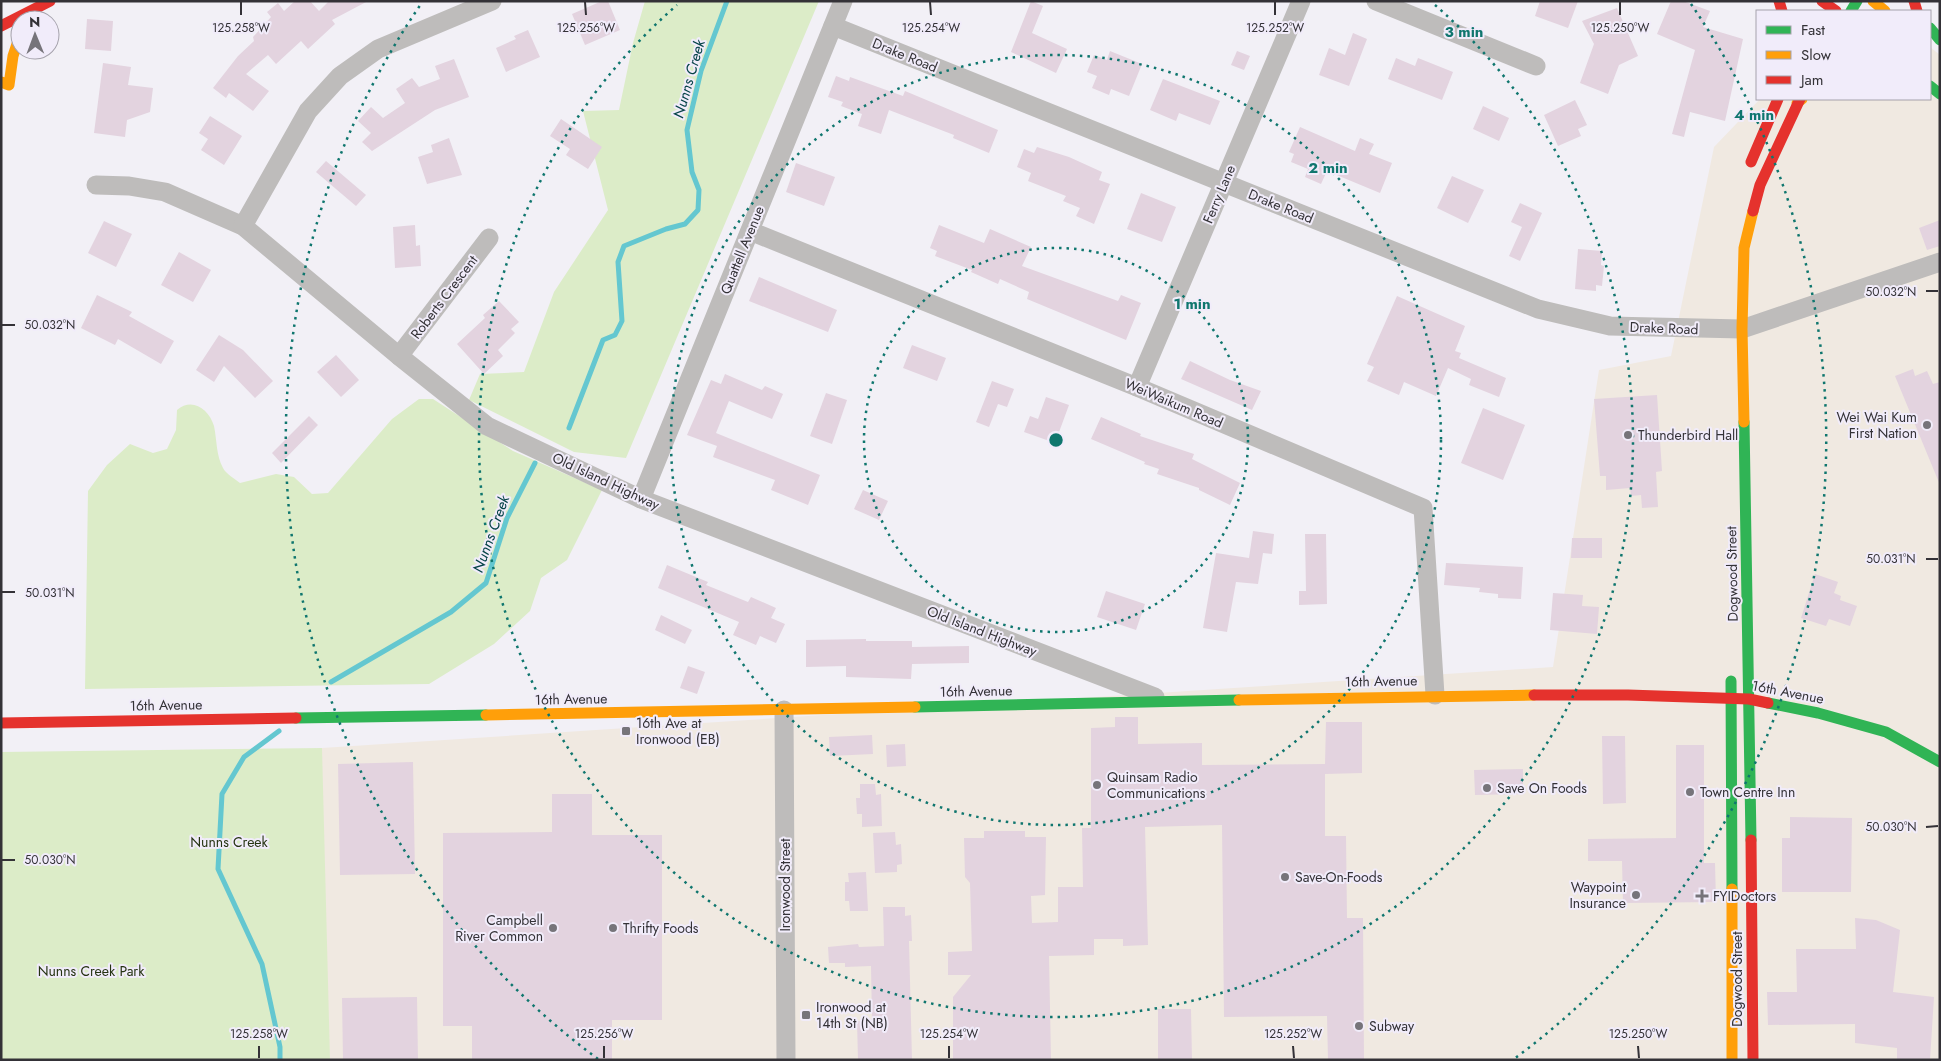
<svg xmlns="http://www.w3.org/2000/svg" width="1941" height="1061" font-family="Jost,sans-serif">
  <style>
    .commercial { fill: #f0e9e1 }
    .green { fill: #dcecc8 }
    .lines { fill: none; stroke-linecap: round; stroke-linejoin: round }
    .stream { stroke: #64c7d0; stroke-width: 5 }
    .building { fill: #e3d3df }
    .street { stroke: #bebcbb; stroke-width: 19 }
    .fast { stroke: #30b455; stroke-width: 11 }
    .slow { stroke: #ff9f0a; stroke-width: 11 }
    .jam { stroke: #e5322d; stroke-width: 11 }
    .ticks { fill: none; stroke: #343237; stroke-width: 2 }
    .ring { fill: none; stroke: #0f766e; stroke-width: 2.5; stroke-dasharray: 2.5 5 }
    .poi-dot { fill: #76747a; stroke: #f1ecfa; stroke-width: 2 }
    .labels { text-anchor: middle; stroke-width: 4; stroke-linejoin: round; paint-order: stroke }
    .street-label { font-size: 14px; fill: #343237; stroke: #f1ecfa }
    .poi-label { font-size: 14px; fill: #343237; stroke: #f1ecfa; text-anchor: start }
    .park-label { font-size: 14px; fill: #253311; stroke: #f1ecfa }
    .water-label { font-size: 15px; font-style: italic; fill: #054347; stroke: #f1ecfa }
    .ticks-label { font-size: 12px; text-anchor: middle; fill: #343237; stroke: #f1ecfa; stroke-width: 4; stroke-linejoin: round; paint-order: stroke }
    .centre { fill: #0f766e; stroke: #f1ecfa; stroke-width: 2.5 }
    .ring-label { font-size: 15px; text-anchor: middle; font-weight: bold; fill: #0f766e; stroke: #f1ecfa; stroke-width: 4; stroke-linejoin: round; paint-order: stroke }
  </style>
  <rect width="100%" height="100%" fill="#f2f0f6"/>
  <!-- commercial -->
  <polygon class="commercial" points="1930,47 1940,55 1940,1060 309,1060 322,748 1553,667 1599,370 1671,356 1714,147 1760,99 1930,99"/>
  <!-- green -->
  <g class="green">
    <polygon points="645,1 819,1 626,458 574,452 469,400 480,374 524,372 554,292 608,210 583,111 619,110 633,43"/>
    <path d="M 419,399 L 433,399 L 513,451 L 602,490 L 567,560 L 541,578 L 530,611 L 494,644 L 429,684 L 85,689 L 88,491 L 107,465 L 130,444 L 153,453 L 167,449 L 176,430 L 177,410 C 192,397 209,409 214,426 C 217,440 216,455 223,468 C 226,474 235,479 240,483 L 276,474 L 294,477 L 312,494 L 328,493 L 392,419 Z"/>
    <polygon points="322,748 330,1060 1,1060 1,752"/>
  </g>
  <g class="lines">
    <!-- stream -->
    <g class="stream">
      <polyline points="569,428 603,340 615,335 622,321 618,262 624,246 666,229 685,224 698,210 699,190 692,172 687,130 701,71 727,1"/>
      <polyline points="331,682 451,612 486,583 507,518 535,463"/>
      <polyline points="279,731 244,757 222,794 218,869 262,964 280,1047 280,1060"/>
    </g>
  </g>
  <!-- building -->
  <g class="building">
    <polygon points="295,1 310,1 319,11 329,1 368,1 332,20 335,24 308,49 301,41 276,64 268,55 246,74 269,91 253,111 229,93 226,98 213,88 238,56 254,41 253,37 271,17 267,12 278,3 284,11"/>
    <polygon points="602,1 608,1 620,30 585,45 572,14"/>
    <polygon points="1031,1 1043,6 1032,33 1067,49 1056,73 1011,52"/>
    <polygon points="1540,1 1578,1 1568,28 1535,16"/>
    <polygon points="1671,1 1683,1 1710,11 1703,27 1743,39 1725,121 1690,112 1684,137 1672,134 1695,50 1657,34"/>
    <polygon points="1617,8 1638,56 1619,65 1608,94 1580,83 1594,44 1582,21"/>
    <polygon points="87,19 113,21 111,51 85,49"/>
    <polygon points="528,30 540,57 506,72 496,48 516,39 514,36"/>
    <polygon points="1353,33 1367,39 1349,86 1319,75 1329,48 1345,55"/>
    <polygon points="1110,51 1142,64 1129,96 1111,89 1109,95 1092,88 1097,76 1087,72 1094,55 1107,60"/>
    <polygon points="1237,51 1250,56 1244,70 1231,65"/>
    <polygon points="1396,58 1415,66 1418,58 1453,72 1442,100 1388,79"/>
    <polygon points="454,59 469,97 435,110 372,151 362,142 371,133 358,121 371,107 383,118 405,103 396,89 412,78 419,87 440,79 435,66"/>
    <polygon points="103,63 131,67 128,85 153,88 150,112 127,120 125,137 94,133"/>
    <polygon points="836,76 849,81 850,77 903,96 905,91 998,130 989,153 953,138 954,135 889,110 881,134 858,126 862,114 841,106 843,102 828,97"/>
    <polygon points="1163,79 1220,101 1210,125 1179,113 1176,121 1150,110"/>
    <polygon points="1575,100 1587,125 1578,129 1581,136 1558,146 1544,115"/>
    <polygon points="1483,106 1509,118 1499,141 1473,129"/>
    <polygon points="210,116 242,136 224,165 201,150 208,139 199,133"/>
    <polygon points="561,119 602,147 588,169 566,155 570,149 550,136"/>
    <polygon points="1300,127 1355,151 1360,138 1374,144 1369,154 1392,163 1380,193 1327,171 1321,184 1305,177 1308,169 1291,162 1294,154 1289,152"/>
    <polygon points="449,138 462,175 427,184 418,157 433,152 431,145"/>
    <polygon points="1037,147 1069,157 1102,172 1099,180 1110,184 1094,224 1076,216 1080,208 1063,201 1066,196 1028,181 1031,173 1017,167 1024,149 1034,153"/>
    <polygon points="326,161 366,195 356,206 316,172"/>
    <polygon points="796,163 835,177 824,206 786,192"/>
    <polygon points="1452,176 1484,190 1468,223 1437,208"/>
    <polygon points="1141,193 1176,207 1162,242 1127,229"/>
    <polygon points="1520,203 1542,213 1520,261 1509,256 1522,227 1511,222"/>
    <polygon points="1940,220 1940,246 1927,250 1919,228"/>
    <polygon points="104,221 132,234 116,267 88,253"/>
    <polygon points="415,225 416,246 420,245 421,266 395,268 393,227"/>
    <polygon points="939,225 984,243 990,229 1031,247 1022,266 1118,301 1121,295 1141,303 1126,340 1027,299 1029,292 1000,279 998,284 971,272 972,270 935,256 937,251 930,248"/>
    <polygon points="1578,249 1602,251 1601,265 1604,266 1602,286 1596,285 1596,291 1575,289"/>
    <polygon points="179,252 211,270 193,302 161,285"/>
    <polygon points="759,277 837,310 828,332 749,301"/>
    <polygon points="97,295 132,312 129,316 174,341 161,364 118,339 115,345 81,328"/>
    <polygon points="1397,296 1465,326 1455,351 1461,353 1459,358 1506,378 1499,397 1469,385 1471,379 1448,368 1436,396 1404,382 1399,395 1367,381 1374,367 1367,364"/>
    <polygon points="499,301 519,322 511,329 515,333 498,350 503,356 484,374 457,344 485,318 483,315"/>
    <polygon points="219,335 243,350 273,381 255,398 224,366 214,382 196,370"/>
    <polygon points="912,345 946,358 937,381 903,368"/>
    <polygon points="336,355 359,380 341,397 317,372"/>
    <polygon points="1190,361 1230,380 1261,391 1252,410 1181,379"/>
    <polygon points="1913,369 1915,376 1927,371 1933,384 1940,382 1940,485 1895,376"/>
    <polygon points="725,374 762,390 765,386 783,394 772,419 729,401 716,433 820,475 808,505 771,490 775,480 713,457 717,446 687,435 711,380 721,384"/>
    <polygon points="992,381 1014,389 1007,407 998,404 989,427 976,422"/>
    <polygon points="826,393 847,400 832,444 810,436"/>
    <polygon points="1657,395 1662,471 1656,472 1658,507 1642,508 1641,495 1631,496 1630,488 1606,490 1606,476 1600,476 1594,399"/>
    <polygon points="1046,397 1069,405 1055,443 1024,432 1030,416 1038,419"/>
    <polygon points="1483,408 1525,425 1503,480 1461,463"/>
    <polygon points="309,416 318,425 281,463 272,453"/>
    <polygon points="1101,417 1141,434 1140,436 1194,454 1192,459 1240,483 1230,505 1199,490 1199,488 1157,474 1159,469 1144,464 1145,462 1091,439"/>
    <polygon points="863,490 888,501 879,520 854,509"/>
    <polygon points="1253,531 1274,534 1272,554 1263,553 1258,584 1236,582 1227,632 1203,628 1216,553 1249,558"/>
    <polygon points="1305,534 1326,534 1327,604 1299,605 1299,591 1306,591"/>
    <polygon points="1572,538 1602,538 1602,558 1571,558"/>
    <polygon points="1446,563 1523,567 1521,599 1498,598 1498,594 1479,592 1480,588 1444,585"/>
    <polygon points="667,565 708,582 706,585 748,602 751,597 776,608 771,618 785,624 776,643 760,636 756,645 733,635 739,622 658,588"/>
    <polygon points="1815,574 1838,582 1834,593 1841,596 1840,600 1857,606 1850,626 1829,619 1826,626 1801,618"/>
    <polygon points="1106,591 1145,604 1136,630 1097,617"/>
    <polygon points="1553,593 1583,595 1582,606 1599,607 1597,634 1550,630"/>
    <polygon points="661,615 692,630 685,644 655,630"/>
    <polygon points="866,639 866,641 912,641 912,647 969,646 969,663 912,664 911,679 846,677 846,666 806,667 806,640"/>
    <polygon points="688,666 705,672 697,694 680,688"/>
    <polygon points="1115,717 1138,717 1138,744 1202,743 1202,765 1325,764 1326,722 1362,722 1362,773 1325,774 1325,836 1346,836 1347,918 1363,918 1364,1060 1328,1060 1327,1016 1224,1017 1222,825 1145,827 1148,945 1123,946 1123,939 1094,939 1094,955 1049,956 1051,1059 953,1060 953,997 971,975 948,975 948,952 972,951 970,883 965,877 964,838 984,838 984,831 1025,831 1025,837 1046,837 1045,895 1031,896 1032,923 1058,922 1058,887 1083,887 1082,828 1091,828 1091,728 1115,727"/>
    <polygon points="872,735 873,754 830,756 829,737"/>
    <polygon points="1602,736 1625,736 1626,803 1603,804"/>
    <polygon points="905,744 906,766 887,767 886,745"/>
    <polygon points="1676,745 1704,745 1704,863 1715,863 1716,902 1623,903 1622,861 1588,861 1588,839 1676,838"/>
    <polygon points="413,762 415,874 340,875 338,764"/>
    <polygon points="1523,769 1523,794 1475,795 1474,770"/>
    <polygon points="860,784 875,784 876,795 881,794 882,826 862,827 862,814 857,814 856,798 860,798"/>
    <polygon points="552,794 592,794 592,835 662,835 662,1020 612,1020 612,1060 472,1060 472,1026 443,1026 443,833 552,832"/>
    <polygon points="1790,817 1852,818 1851,892 1782,892 1782,838 1790,838"/>
    <polygon points="895,832 896,845 901,844 902,864 897,865 897,872 875,873 873,833"/>
    <polygon points="866,872 868,911 850,911 849,901 845,901 845,882 849,882 848,873"/>
    <polygon points="883,907 905,907 905,916 911,915 912,941 909,941 912,1060 858,1060 857,1021 872,1021 871,966 845,967 845,963 829,963 828,947 858,944 859,947 884,946"/>
    <polygon points="1855,918 1876,920 1900,930 1893,992 1934,997 1930,1060 1897,1060 1897,1048 1855,1043 1855,1024 1768,1025 1767,992 1797,992 1796,949 1856,949"/>
    <polygon points="417,997 418,1060 343,1060 342,998"/>
    <polygon points="1158,1009 1191,1009 1192,1059 1158,1059"/>
  </g>
  <g class="lines">
    <!-- street -->
    <g class="street">
      <polyline points="1376,1 1536,66"/>
      <polyline points="833,26 1538,309 1610,326 1742,329 1940,262"/>
      <polyline points="96,185 129,186 165,192 243,226 399,356 487,426 641,499 1155,697"/>
      <polyline points="243,226 308,111 340,76 378,49 492,1"/>
      <polyline points="750,231 1137,387 1423,508 1435,695"/>
      <polyline points="399,356 489,238"/>
      <polyline points="1137,387 1301,1"/>
      <polyline points="641,499 843,1"/>
      <polyline points="784,710 786,1060"/>
    </g>
    <!-- fast -->
    <g class="fast">
      <polyline points="1851,11 1857,1"/>
      <polyline points="1930,28 1940,40"/>
      <polyline points="1930,86 1940,94"/>
      <polyline points="1744,422 1751,840"/>
      <polyline points="1731,681 1732,889"/>
      <polyline points="1768,703 1818,713 1886,732 1940,762"/>
      <polyline points="915,707 1239,700"/>
      <polyline points="296,718 486,715"/>
    </g>
    <!-- slow -->
    <g class="slow">
      <polyline points="1873,1 1885,11"/>
      <polyline points="1,82 9,85 13,56 20,35"/>
      <polyline points="1797,103 1802,99"/>
      <polyline points="1744,422 1742,329 1744,248 1753,211"/>
      <polyline points="1239,700 1534,695"/>
      <polyline points="486,715 915,707"/>
      <polyline points="1732,889 1732,1060"/>
    </g>
    <!-- jam -->
    <g class="jam">
      <polyline points="1779,1 1782,11"/>
      <polyline points="1822,1 1836,11"/>
      <polyline points="1914,1 1917,11"/>
      <polyline points="1,26 50,1"/>
      <polyline points="1751,162 1778,99"/>
      <polyline points="1753,211 1760,185 1800,99"/>
      <polyline points="1534,695 1628,695 1749,699 1768,703"/>
      <polyline points="1,723 296,718"/>
      <polyline points="1751,840 1753,1060"/>
    </g>
  </g>
  <!-- ticks -->
  <path class="ticks" d="M 241,2 L 241,15M 585,2 L 586,15M 930,2 L 931,15M 1275,2 L 1275,15M 1620,2 L 1620,15M 1926,291 L 1938,291M 2,325 L 15,325M 1926,559 L 1938,559M 2,592 L 15,592M 1926,827 L 1938,826M 2,860 L 15,860M 259,1046 L 259,1058M 604,1046 L 604,1058M 949,1046 L 949,1058M 1293,1046 L 1294,1058M 1638,1046 L 1639,1058"/>
  <!-- distance rings -->
  <g class="ring">
    <circle cx="1056" cy="440" r="192"/>
    <circle cx="1056" cy="440" r="385"/>
    <path d="M1435 5A577 577 0 1 1 677 5"/>
    <path d="M598 1059A770 770 0 0 1 421 4M1691 4A770 770 0 0 1 1514 1059"/>
  </g>
  <!-- markers -->
  <g class="poi-dot">
    <circle cx="1927" cy="425" r="5"/>
    <circle cx="1628" cy="435" r="5"/>
    <rect x="621" y="726" width="10" height="10" rx="2.5"/>
    <circle cx="1097" cy="785" r="5"/>
    <circle cx="1487" cy="788" r="5"/>
    <circle cx="1690" cy="792" r="5"/>
    <circle cx="1285" cy="877" r="5"/>
    <circle cx="1636" cy="895" r="5"/>
    <path d="M1699.5 888.5h5v5h5v5h-5v5h-5v-5h-5v-5h5z"/>
    <circle cx="553" cy="928" r="5"/>
    <circle cx="613" cy="928" r="5"/>
    <rect x="801" y="1010" width="10" height="10" rx="2.5"/>
    <circle cx="1359" cy="1026" r="5"/>
  </g>
  <g class="labels">
    <!-- street labels -->
    <g class="street-label">
      <text transform="translate(905 55) rotate(22)" y="5">Drake Road</text>
      <text transform="translate(1219 194) rotate(-67)" y="5">Ferry Lane</text>
      <text transform="translate(1281 206) rotate(22)" y="5">Drake Road</text>
      <text transform="translate(742 250) rotate(-68)" y="5">Quattell Avenue</text>
      <text transform="translate(444 297) rotate(-53)" y="5">Roberts Crescent</text>
      <text transform="translate(1664 328) rotate(2)" y="5">Drake Road</text>
      <text transform="translate(1174 403) rotate(23)" y="5">WeiWaikum Road</text>
      <text transform="translate(606 481) rotate(25)" y="5">Old Island Highway</text>
      <text transform="translate(1732 574) rotate(-91)" y="5">Dogwood Street</text>
      <text transform="translate(982 631) rotate(21)" y="5">Old Island Highway</text>
      <text transform="translate(1381 681) rotate(-1)" y="5">16th Avenue</text>
      <text transform="translate(976 691) rotate(-1)" y="5">16th Avenue</text>
      <text transform="translate(1788 692) rotate(11)" y="5">16th Avenue</text>
      <text transform="translate(571 699) rotate(-1)" y="5">16th Avenue</text>
      <text transform="translate(166 705) rotate(-1)" y="5">16th Avenue</text>
      <text transform="translate(785 885) rotate(-90)" y="5">Ironwood Street</text>
      <text transform="translate(1737 979) rotate(-90)" y="5">Dogwood Street</text>
    </g>
    <!-- poi labels -->
    <g class="poi-label">
      <text x="1917" y="422" text-anchor="end">Wei Wai Kum<tspan x="1917" dy="16">First Nation</tspan></text>
      <text x="1638" y="440">Thunderbird Hall</text>
      <text x="636" y="728">16th Ave at<tspan x="636" dy="16">Ironwood (EB)</tspan></text>
      <text x="1107" y="782">Quinsam Radio<tspan x="1107" dy="16">Communications</tspan></text>
      <text x="1497" y="793">Save On Foods</text>
      <text x="1700" y="797">Town Centre Inn</text>
      <text x="1295" y="882">Save-On-Foods</text>
      <text x="1626" y="892" text-anchor="end">Waypoint<tspan x="1626" dy="16">Insurance</tspan></text>
      <text x="1713" y="901">FYIDoctors</text>
      <text x="543" y="925" text-anchor="end">Campbell<tspan x="543" dy="16">River Common</tspan></text>
      <text x="623" y="933">Thrifty Foods</text>
      <text x="816" y="1012">Ironwood at<tspan x="816" dy="16">14th St (NB)</tspan></text>
      <text x="1369" y="1031">Subway</text>
    </g>
    <!-- park labels -->
    <g class="park-label">
      <text x="229" y="847">Nunns Creek</text>
      <text x="91" y="976">Nunns Creek Park</text>
    </g>
    <!-- water labels -->
    <g class="water-label">
      <text transform="translate(689 79) rotate(-74)" y="5">Nunns Creek</text>
      <text transform="translate(491 534) rotate(-70)" y="5">Nunns Creek</text>
    </g>
  </g>
  <g class="ticks-label">
    <text x="241" y="32">125.258°W</text>
    <text x="586" y="32">125.256°W</text>
    <text x="931" y="32">125.254°W</text>
    <text x="1275" y="32">125.252°W</text>
    <text x="1620" y="32">125.250°W</text>
    <text x="1891" y="296">50.032°N</text>
    <text x="50" y="329">50.032°N</text>
    <text x="1891" y="563">50.031°N</text>
    <text x="50" y="597">50.031°N</text>
    <text x="1891" y="831">50.030°N</text>
    <text x="50" y="864">50.030°N</text>
    <text x="259" y="1038">125.258°W</text>
    <text x="604" y="1038">125.256°W</text>
    <text x="949" y="1038">125.254°W</text>
    <text x="1293" y="1038">125.252°W</text>
    <text x="1638" y="1038">125.250°W</text>
  </g>
  <circle cx="1056" cy="440" r="8" class="centre"/>
  <g class="ring-label">
    <text x="1464" y="37">3 min</text>
    <text x="1754" y="120">4 min</text>
    <text x="1328" y="173">2 min</text>
    <text x="1192" y="309">1 min</text>
  </g>
  <!-- border -->
  <rect width="1941" height="1061" fill="none" stroke="#343237" stroke-width="5"/>
  <!-- legend -->
  <rect x="1756" y="10" width="175" height="90" fill="#f1ecfa" stroke="#a5a2ac"/>
  <rect x="1766" y="26" width="25" height="8" fill="#30b455" stroke="#a5a2ac"/>
  <text x="1801" y="35" font-size="15" fill="#343237">Fast</text>
  <rect x="1766" y="51" width="25" height="8" fill="#ff9f0a" stroke="#a5a2ac"/>
  <text x="1801" y="60" font-size="15" fill="#343237">Slow</text>
  <rect x="1766" y="76" width="25" height="8" fill="#e5322d" stroke="#a5a2ac"/>
  <text x="1801" y="85" font-size="15" fill="#343237">Jam</text>
  <!-- north arrow -->
  <g transform="translate(35 35) rotate(359)"><circle r="24" fill="#f1ecfa" stroke="#a5a2ac"/>
  <path d="M0-4L9 19L0 12L-9 19Z" fill="#76747a"/>
  <text y="-8" font-size="14" font-weight="bold" text-anchor="middle" fill="#343237">N</text>
  </g>
</svg>
